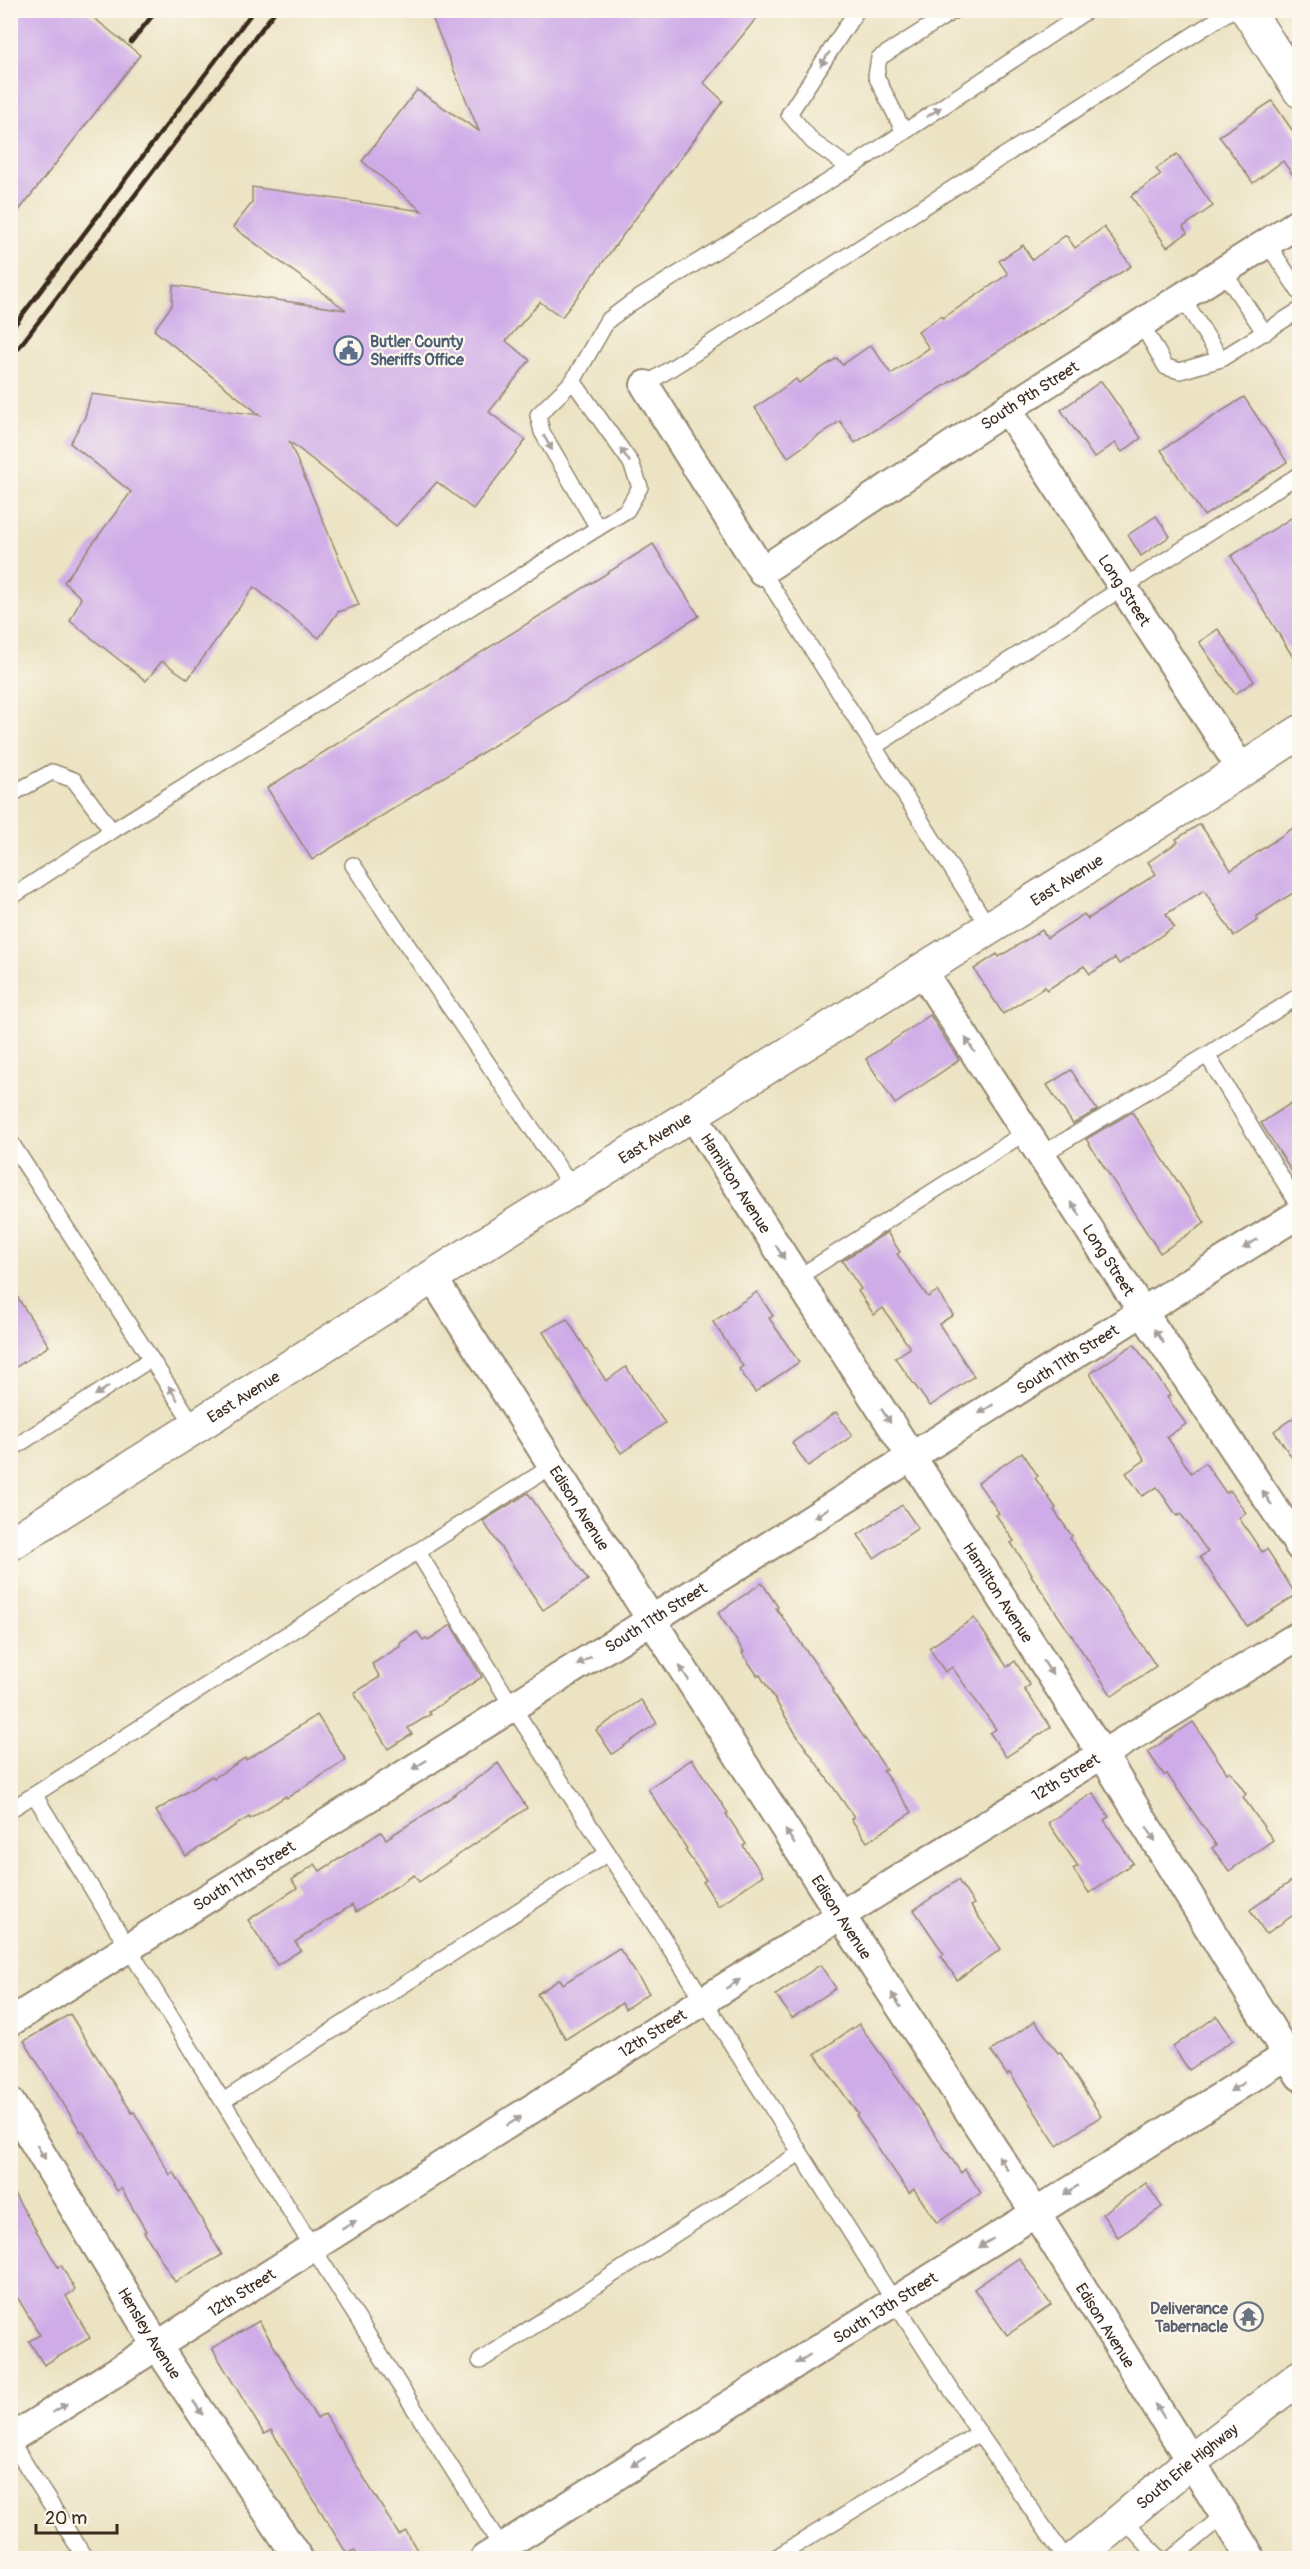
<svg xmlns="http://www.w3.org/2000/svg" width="1310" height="2569" font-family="Pangolin,sans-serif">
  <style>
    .building { fill: #cface8 }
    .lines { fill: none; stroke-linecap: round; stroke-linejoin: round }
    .lane-casing { stroke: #948670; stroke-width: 18 }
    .street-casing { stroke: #948670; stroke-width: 32 }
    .secondary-casing { stroke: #948670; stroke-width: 36 }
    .primary-casing { stroke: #948670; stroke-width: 36 }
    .lane { stroke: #fff; stroke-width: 15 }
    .street { stroke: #fff; stroke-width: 28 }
    .secondary { stroke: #fff; stroke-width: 33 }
    .primary { stroke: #fff; stroke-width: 33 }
    .rail { stroke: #3b2a1e; stroke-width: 4.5 }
    .oneway { fill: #a79f9a }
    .labels { text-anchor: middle; stroke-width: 4.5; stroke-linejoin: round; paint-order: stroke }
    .service-label { font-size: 16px; font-weight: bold; fill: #4e5e75; stroke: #fbf7ec; text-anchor: start }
    .street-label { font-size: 16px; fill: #3b2a1e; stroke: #fbf7ec }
    .worship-label { font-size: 16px; font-weight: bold; fill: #5b616d; stroke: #fbf7ec; text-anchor: end }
  </style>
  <rect width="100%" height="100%" fill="#fbf7ec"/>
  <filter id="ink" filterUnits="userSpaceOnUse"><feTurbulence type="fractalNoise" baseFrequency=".0167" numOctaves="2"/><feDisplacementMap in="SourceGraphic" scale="12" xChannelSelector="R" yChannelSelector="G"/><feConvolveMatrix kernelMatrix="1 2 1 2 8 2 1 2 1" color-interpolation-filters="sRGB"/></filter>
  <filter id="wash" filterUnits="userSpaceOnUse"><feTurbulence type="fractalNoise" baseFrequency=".008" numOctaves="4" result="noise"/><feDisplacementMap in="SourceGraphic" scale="24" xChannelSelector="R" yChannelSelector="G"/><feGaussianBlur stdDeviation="1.35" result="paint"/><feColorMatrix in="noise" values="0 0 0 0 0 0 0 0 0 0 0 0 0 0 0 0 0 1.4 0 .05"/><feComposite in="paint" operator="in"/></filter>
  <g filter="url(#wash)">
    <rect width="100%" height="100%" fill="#ece3c3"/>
    <g id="blocks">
      <!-- building -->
      <g class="building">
        <polygon points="10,10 84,10 140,55 10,222"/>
        <polygon points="429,10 763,10 704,83 723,101 562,317 540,302 506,341 530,360 489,412 526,440 473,509 437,482 396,526 289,441 359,605 338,612 319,638 254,587 188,679 162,661 146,681 70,621 81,598 64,582 131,492 70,443 85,417 91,394 260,415 154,330 172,305 173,285 346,310 233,227 252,203 252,187 422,211 362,161 417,90 479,131"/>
        <polygon points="1272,101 1299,140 1299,184 1283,161 1253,183 1219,136"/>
        <polygon points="1177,154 1213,206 1183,227 1187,233 1167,247 1131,196 1161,175 1156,169"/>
        <polygon points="1104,227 1131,266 855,443 840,421 788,457 755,408 796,379 799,383 837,358 842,365 871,345 891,374 929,348 918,332 941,316 943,318 1008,274 999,261 1023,245 1032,260 1066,235 1075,248"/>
        <polygon points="1101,381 1141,438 1122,452 1115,443 1094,458 1061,410"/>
        <polygon points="1244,397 1287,462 1204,516 1161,450"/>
        <polygon points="1299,513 1299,667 1231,556"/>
        <polygon points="1156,516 1170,536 1141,556 1128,535"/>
        <polygon points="653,544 699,616 312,860 267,788"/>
        <polygon points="1218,629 1254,681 1235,694 1199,642"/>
        <polygon points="1200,824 1231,870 1299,824 1299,889 1256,917 1258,920 1234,936 1204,890 1166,914 1174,927 1119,964 1115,958 1090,974 1084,966 1047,990 1045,987 1003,1014 974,969 997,954 999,957 1042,930 1047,938 1084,914 1088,919 1156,874 1148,862 1178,842 1176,839"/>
        <polygon points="930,1015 959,1060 895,1104 866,1059"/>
        <polygon points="1071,1070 1097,1110 1073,1124 1047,1085"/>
        <polygon points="1299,1098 1299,1183 1261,1123"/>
        <polygon points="1132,1112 1205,1223 1160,1253 1086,1139"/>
        <polygon points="887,1232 900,1252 897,1254 928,1297 937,1291 953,1315 939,1324 974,1376 930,1406 895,1358 910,1348 883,1308 874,1315 858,1291 861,1289 842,1261"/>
        <polygon points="10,1286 49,1346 10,1371"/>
        <polygon points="757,1292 773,1316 769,1318 799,1362 755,1392 739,1369 743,1366 713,1322"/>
        <polygon points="567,1319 606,1381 626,1367 665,1423 621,1453 581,1395 543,1332"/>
        <polygon points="1134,1344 1170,1395 1167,1397 1186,1424 1167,1437 1191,1473 1205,1463 1226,1493 1230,1490 1246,1513 1239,1518 1262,1552 1267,1549 1296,1595 1247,1626 1200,1557 1208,1552 1181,1514 1177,1516 1157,1487 1142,1496 1126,1473 1145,1460 1090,1374"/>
        <polygon points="836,1412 852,1436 808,1466 792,1443"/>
        <polygon points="1299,1414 1299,1468 1274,1431"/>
        <polygon points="1022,1452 1038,1476 1035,1478 1056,1508 1054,1510 1072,1536 1070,1538 1156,1666 1112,1696 1031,1575 1032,1574 1011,1543 1014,1541 996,1515 999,1513 978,1483"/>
        <polygon points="528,1493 588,1580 543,1610 483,1521"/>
        <polygon points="902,1505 918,1528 874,1558 858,1535"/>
        <polygon points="762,1583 778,1607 776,1608 834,1690 832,1691 886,1769 883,1771 912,1812 867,1842 851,1819 854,1817 796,1734 760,1675 758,1676 742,1653 744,1652 718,1613"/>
        <polygon points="974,1618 1007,1667 1015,1661 1030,1685 1024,1689 1051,1727 1006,1757 990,1733 996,1729 952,1667 945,1672 929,1648"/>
        <polygon points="451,1625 482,1677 429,1712 431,1714 408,1728 412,1734 388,1749 354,1693 380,1677 372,1664 401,1646 400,1643 417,1632 423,1640 426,1638 428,1640"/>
        <polygon points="641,1700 657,1723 612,1754 596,1730"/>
        <polygon points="317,1715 346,1760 287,1798 286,1796 250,1819 249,1817 186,1856 156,1811 212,1776 214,1778 245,1758 246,1760"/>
        <polygon points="1193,1722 1227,1773 1230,1771 1246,1794 1243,1797 1273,1840 1229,1871 1212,1848 1216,1845 1167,1774 1164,1775 1148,1752"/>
        <polygon points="692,1759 728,1813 726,1814 746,1844 743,1846 763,1875 718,1906 703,1882 706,1880 685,1850 687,1849 648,1789"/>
        <polygon points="498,1763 527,1808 419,1882 414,1875 356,1912 352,1905 295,1942 301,1950 277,1965 248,1920 297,1888 292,1880 315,1864 320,1871 381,1832 386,1839 446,1801"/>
        <polygon points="1093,1793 1109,1817 1104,1820 1133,1863 1089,1893 1073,1869 1078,1866 1048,1823"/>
        <polygon points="1299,1876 1299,1911 1266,1934 1250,1910"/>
        <polygon points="958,1880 974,1904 971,1906 1001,1949 957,1980 941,1956 944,1954 914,1910"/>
        <polygon points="619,1948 649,1993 625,2009 622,2003 566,2039 537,1994 560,1979 563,1984"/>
        <polygon points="820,1965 836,1988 792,2018 776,1995"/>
        <polygon points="70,2014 132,2113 134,2112 170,2175 174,2172 222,2255 175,2282 144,2232 146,2231 121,2188 117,2191 83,2131 81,2132 24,2041"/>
        <polygon points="1217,2016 1233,2040 1189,2070 1173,2047"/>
        <polygon points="1035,2021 1058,2053 1060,2052 1101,2116 1057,2146 1010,2073 1007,2075 991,2051"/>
        <polygon points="859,2024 900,2081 961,2173 965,2169 981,2193 937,2223 914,2189 909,2193 856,2115 858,2114 815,2054"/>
        <polygon points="1146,2183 1162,2207 1118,2237 1102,2214"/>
        <polygon points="10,2187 58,2267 61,2265 75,2290 66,2296 90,2338 44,2365 29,2341 40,2335 10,2285"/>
        <polygon points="1019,2258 1051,2305 1007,2335 974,2289"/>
        <polygon points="259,2321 317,2419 325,2414 399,2535 406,2531 422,2559 359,2559 354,2550 347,2554 271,2430 264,2434 212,2348"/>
      </g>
    </g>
  </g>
  <g filter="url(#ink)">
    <use href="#blocks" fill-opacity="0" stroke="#948670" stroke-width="1.5"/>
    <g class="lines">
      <defs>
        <g id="lane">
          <polyline points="904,132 876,76 879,58 955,10"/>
          <polyline points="850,168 813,142 789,114 857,10"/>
          <polyline points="1267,243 1300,293"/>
          <polyline points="1223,271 1265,333"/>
          <polyline points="1182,297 1221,359"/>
          <polyline points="1141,323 1166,367 1180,371 1221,359 1300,310"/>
          <polyline points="573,381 631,463 640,487 627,510 598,528 542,432 538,415 573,381 607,321 631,303 850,168 1088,10"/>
          <polyline points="645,385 1232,10"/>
          <polyline points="762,571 990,929"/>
          <polyline points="874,747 1300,474"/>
          <polyline points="10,795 52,772 74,780 112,831"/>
          <polyline points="353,865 573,1189"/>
          <polyline points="10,898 112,831 598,528"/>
          <polyline points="1207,1055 1300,1208"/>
          <polyline points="10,1141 195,1427"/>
          <polyline points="1041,1155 1207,1055 1300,995"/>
          <polyline points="797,1278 1026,1132"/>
          <polyline points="10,1450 151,1359"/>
          <polyline points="418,1552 512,1706 705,2002 894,2301 979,2433 1065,2558"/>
          <polyline points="35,1796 313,2248 504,2551"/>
          <polyline points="10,1810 552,1466"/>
          <polyline points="223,2101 608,1853"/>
          <polyline points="480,2361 800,2153"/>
          <polyline points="10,2440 85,2558"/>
          <polyline points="1123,2518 1159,2558"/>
          <polyline points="775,2558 979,2433"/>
          <polyline points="1172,2558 1224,2515"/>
        </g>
        <g id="street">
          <path id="s1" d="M 645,385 L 762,571 L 1007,409 L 1300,222"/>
          <path id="s2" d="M 1007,409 L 1242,770"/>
          <path id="s3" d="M 922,971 L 1142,1311 L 1300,1547"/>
          <path id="s4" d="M 692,1114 L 1102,1754 L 1300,2076"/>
          <path id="s5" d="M 432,1277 L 841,1916 L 1035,2212 L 1251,2558"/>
          <path id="s6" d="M 10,2022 L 1300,1213"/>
          <path id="s7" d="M 10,2102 L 157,2346 L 298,2558"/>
          <path id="s8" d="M 10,2439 C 438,2168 865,1895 1300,1635"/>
          <path id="s9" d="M 485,2558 L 1286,2056"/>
        </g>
        <g id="secondary">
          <polyline points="1247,10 1300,91"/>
          <path id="s10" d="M 10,1544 L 432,1277 L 1242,770 L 1300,732"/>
        </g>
        <g id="primary">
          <path id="s11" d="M 1076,2558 L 1191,2461 L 1300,2377"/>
        </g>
      </defs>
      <!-- lane casing -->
      <use href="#lane" class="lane-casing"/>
      <!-- street casing -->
      <use href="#street" class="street-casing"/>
      <!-- secondary casing -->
      <use href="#secondary" class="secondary-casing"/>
      <!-- primary casing -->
      <use href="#primary" class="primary-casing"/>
      <!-- lane -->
      <use href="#lane" class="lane"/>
      <!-- street -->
      <use href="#street" class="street"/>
      <!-- secondary -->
      <use href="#secondary" class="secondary"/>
      <!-- primary -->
      <use href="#primary" class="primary"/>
      <!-- rail -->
      <g class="rail">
        <polyline points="131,42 157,10"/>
        <polyline points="10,331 254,10"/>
        <polyline points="10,359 276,10"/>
      </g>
    </g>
    <!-- one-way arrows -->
    <defs><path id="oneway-solid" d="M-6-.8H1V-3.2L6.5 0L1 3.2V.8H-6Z" transform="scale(1.5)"/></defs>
    <g class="oneway">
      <use href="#oneway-solid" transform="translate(825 59) rotate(123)"/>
      <use href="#oneway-solid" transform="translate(934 112) rotate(-34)"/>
      <use href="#oneway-solid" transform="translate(548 443) rotate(60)"/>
      <use href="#oneway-solid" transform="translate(625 455) rotate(-124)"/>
      <use href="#oneway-solid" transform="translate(970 1045) rotate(-123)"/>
      <use href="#oneway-solid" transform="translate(1076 1209) rotate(-123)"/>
      <use href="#oneway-solid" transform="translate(1250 1244) rotate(148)"/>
      <use href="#oneway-solid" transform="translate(780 1252) rotate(57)"/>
      <use href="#oneway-solid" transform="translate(1159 1336) rotate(-124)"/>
      <use href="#oneway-solid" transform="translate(102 1391) rotate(147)"/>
      <use href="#oneway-solid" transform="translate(173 1393) rotate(-123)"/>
      <use href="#oneway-solid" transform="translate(986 1409) rotate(148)"/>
      <use href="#oneway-solid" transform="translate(886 1416) rotate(57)"/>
      <use href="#oneway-solid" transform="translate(1267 1498) rotate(-124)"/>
      <use href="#oneway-solid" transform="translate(821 1513) rotate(148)"/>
      <use href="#oneway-solid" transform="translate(584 1661) rotate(148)"/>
      <use href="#oneway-solid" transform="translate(1048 1668) rotate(57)"/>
      <use href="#oneway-solid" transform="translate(684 1673) rotate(-123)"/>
      <use href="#oneway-solid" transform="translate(419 1765) rotate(148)"/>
      <use href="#oneway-solid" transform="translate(1151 1834) rotate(59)"/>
      <use href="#oneway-solid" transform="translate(790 1837) rotate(-123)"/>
      <use href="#oneway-solid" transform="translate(733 1984) rotate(-32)"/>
      <use href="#oneway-solid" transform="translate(896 2000) rotate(-123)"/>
      <use href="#oneway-solid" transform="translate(1237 2087) rotate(148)"/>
      <use href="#oneway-solid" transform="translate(514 2121) rotate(-32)"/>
      <use href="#oneway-solid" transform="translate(41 2152) rotate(59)"/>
      <use href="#oneway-solid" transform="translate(1003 2163) rotate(-123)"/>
      <use href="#oneway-solid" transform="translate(1071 2190) rotate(148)"/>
      <use href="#oneway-solid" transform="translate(349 2225) rotate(-32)"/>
      <use href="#oneway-solid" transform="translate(986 2243) rotate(148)"/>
      <use href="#oneway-solid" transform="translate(803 2359) rotate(148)"/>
      <use href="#oneway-solid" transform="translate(60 2408) rotate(-32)"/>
      <use href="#oneway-solid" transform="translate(198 2408) rotate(56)"/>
      <use href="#oneway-solid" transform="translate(1160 2411) rotate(-122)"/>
      <use href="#oneway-solid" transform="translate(638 2462) rotate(148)"/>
    </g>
  </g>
  <!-- icons -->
  <defs>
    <symbol id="civic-ring" viewBox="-11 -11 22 22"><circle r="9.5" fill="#fbf7ec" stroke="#5c6f8a" stroke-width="1.5"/><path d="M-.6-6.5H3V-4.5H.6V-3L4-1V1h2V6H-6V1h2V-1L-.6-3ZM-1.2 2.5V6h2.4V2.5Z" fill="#5c6f8a"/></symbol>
    <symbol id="temple-ring" viewBox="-11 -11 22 22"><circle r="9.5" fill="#fbf7ec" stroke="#6b7280" stroke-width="1.5"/><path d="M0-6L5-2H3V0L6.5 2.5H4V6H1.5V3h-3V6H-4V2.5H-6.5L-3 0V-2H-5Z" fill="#6b7280"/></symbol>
  </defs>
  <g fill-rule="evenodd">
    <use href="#civic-ring" x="332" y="334" width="33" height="33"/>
    <use href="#temple-ring" x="1232" y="2300" width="33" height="33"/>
  </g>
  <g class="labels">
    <!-- service labels -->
    <g class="service-label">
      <text x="370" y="347">Butler County<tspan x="370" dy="18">Sheriffs Office</tspan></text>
    </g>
    <!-- street labels -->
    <g class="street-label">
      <text dy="6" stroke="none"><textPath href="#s1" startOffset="540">South 9th Street</textPath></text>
      <text dy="6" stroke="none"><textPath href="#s2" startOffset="216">Long Street</textPath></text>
      <text dy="6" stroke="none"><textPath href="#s10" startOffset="1248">East Avenue</textPath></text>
      <text dy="6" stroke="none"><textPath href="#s10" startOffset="762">East Avenue</textPath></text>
      <text dy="6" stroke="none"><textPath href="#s4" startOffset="82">Hamilton Avenue</textPath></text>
      <text dy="6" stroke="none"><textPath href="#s3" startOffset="344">Long Street</textPath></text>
      <text dy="6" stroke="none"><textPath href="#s6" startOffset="1248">South 11th Street</textPath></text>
      <text dy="6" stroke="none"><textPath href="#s10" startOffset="276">East Avenue</textPath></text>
      <text dy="6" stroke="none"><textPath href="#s5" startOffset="274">Edison Avenue</textPath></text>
      <text dy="6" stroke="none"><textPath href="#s4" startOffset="568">Hamilton Avenue</textPath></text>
      <text dy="6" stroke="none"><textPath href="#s6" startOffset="762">South 11th Street</textPath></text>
      <text dy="6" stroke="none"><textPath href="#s8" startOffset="1246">12th Street</textPath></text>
      <text dy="6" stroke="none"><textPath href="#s6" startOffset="276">South 11th Street</textPath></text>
      <text dy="6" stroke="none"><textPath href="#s5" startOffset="760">Edison Avenue</textPath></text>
      <text dy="6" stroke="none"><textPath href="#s8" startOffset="760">12th Street</textPath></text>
      <text dy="6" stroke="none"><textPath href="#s8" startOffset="274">12th Street</textPath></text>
      <text dy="6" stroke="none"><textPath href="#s9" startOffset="472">South 13th Street</textPath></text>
      <text dy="6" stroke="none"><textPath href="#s5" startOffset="1246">Edison Avenue</textPath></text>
      <text dy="6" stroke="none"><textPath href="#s7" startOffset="270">Hensley Avenue</textPath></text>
      <text dy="6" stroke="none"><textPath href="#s11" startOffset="144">South Erie Highway</textPath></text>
    </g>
    <!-- worship labels -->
    <g class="worship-label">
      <text x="1228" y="2314">Deliverance<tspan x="1228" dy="18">Tabernacle</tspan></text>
    </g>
  </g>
  <!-- margin -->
  <rect width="1310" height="2569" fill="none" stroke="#fbf7ec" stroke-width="36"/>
  <!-- scale -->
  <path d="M36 2524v9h81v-9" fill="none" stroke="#3b2a1e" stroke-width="3"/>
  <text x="45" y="2524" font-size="18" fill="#3b2a1e" stroke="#fbf7ec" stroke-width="4.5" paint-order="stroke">20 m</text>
</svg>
